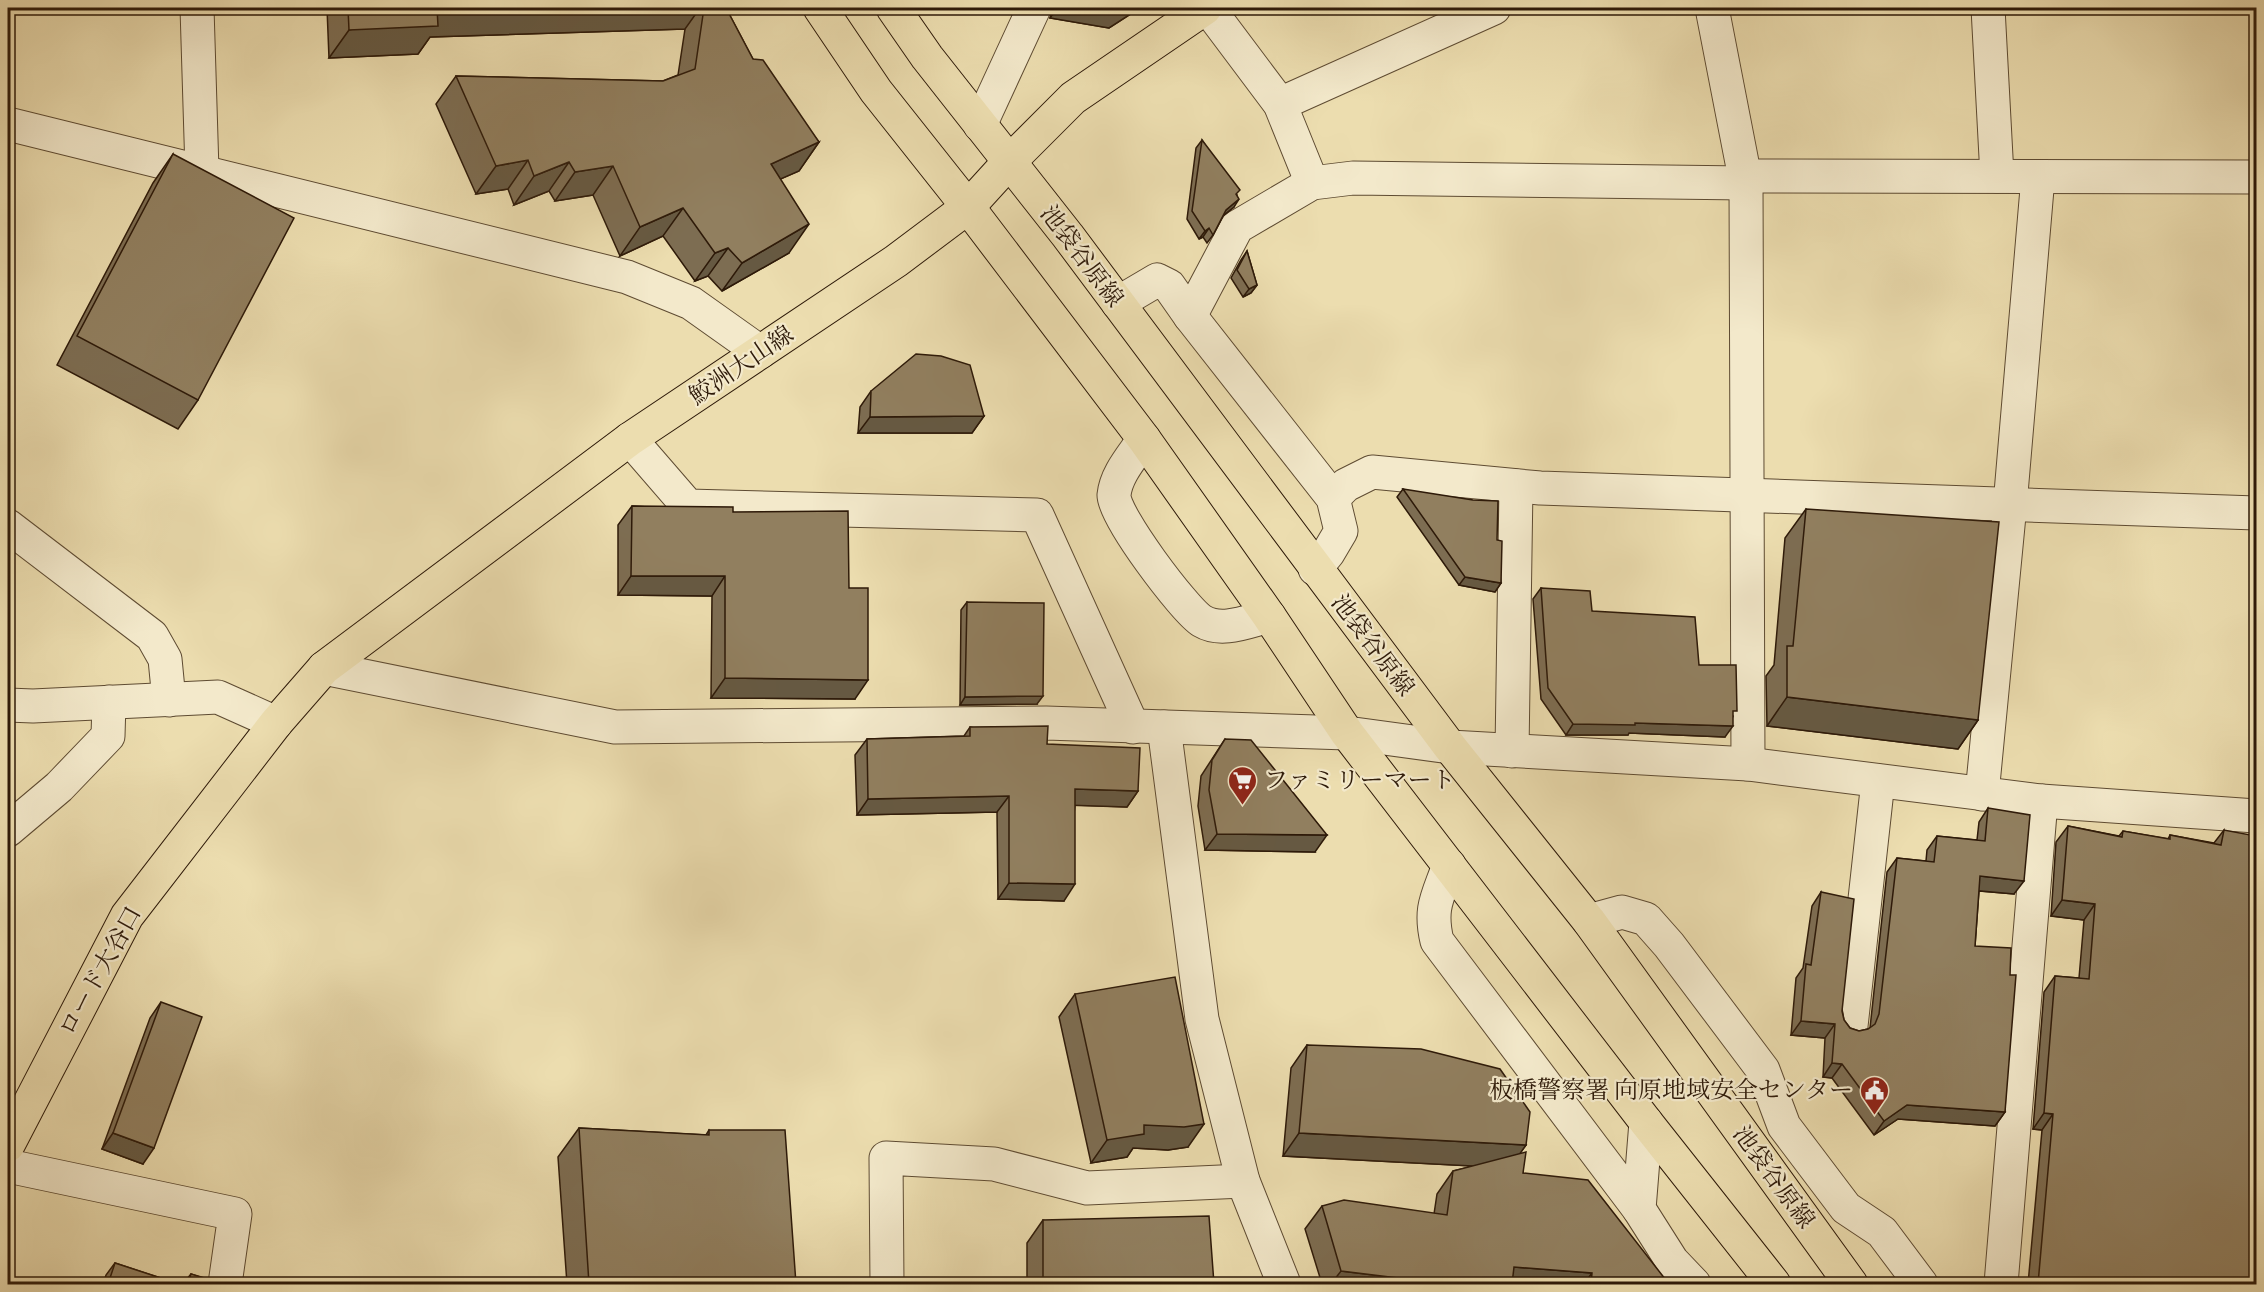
<svg xmlns="http://www.w3.org/2000/svg" width="2264" height="1292" font-family="Alegreya,'Noto Serif JP',serif">
  <style>
    .lines { fill: none; stroke-linecap: round; stroke-linejoin: round }
    .minor-casing { stroke: #5e4b32; stroke-width: 35 }
    .major-casing { stroke: #2e1a09; stroke-width: 35 }
    .minor { stroke: #f3e9cb; stroke-width: 33 }
    .major { stroke: #ecddaf; stroke-width: 33 }
    .wall { fill: #7d6d52; stroke: #2e1a09; stroke-width: 1.5 }
    .shaded-wall { fill: #665942; stroke: #2e1a09; stroke-width: 1.5 }
    .building { fill: #917f5f; stroke: #2e1a09; stroke-width: 1.5 }
    .labels { text-anchor: middle; stroke-width: 4.5; stroke-linejoin: round; paint-order: stroke }
    .street-label { font-size: 24px; fill: #2e1a09; stroke: #f3e9cb }
    .poi-label { font-size: 24px; fill: #2e1a09; stroke: #f3e9cb; text-anchor: start }
  </style>
  <rect width="100%" height="100%" fill="#ecddaf"/>
  <filter id="stains"><feTurbulence type="fractalNoise" baseFrequency=".00333" numOctaves="4"/><feColorMatrix values="0 0 0 0 .2 0 0 0 0 .09 0 0 0 0 .02 0 0 0 .5 -.17"/></filter>
  <radialGradient id="worn" r=".72"><stop offset=".6" stop-color="#630" stop-opacity="0"/><stop offset="1" stop-color="#630" stop-opacity=".3"/></radialGradient>
  <g class="lines">
    <defs>
      <g id="minor">
        <polyline points="197,8 202,171"/>
        <polyline points="1208,8 1280,104 1312,183"/>
        <polyline points="1712,8 1746,183 1748,764"/>
        <polyline points="1988,8 1997,176"/>
        <polyline points="1280,104 1494,8"/>
        <polyline points="8,124 627,277 691,303 760,352"/>
        <polyline points="980,125 1034,8"/>
        <polyline points="1745,176 2256,177"/>
        <polyline points="1118,303 1157,280 1169,286 1190,316 1333,498 1341,531 1328,553 1315,569"/>
        <polyline points="1190,316 1237,227 1312,183 1353,178 1746,183"/>
        <polyline points="630,439 688,506 1037,515 1133,727"/>
        <path d="M 1144,439 C 1133,456 1116,474 1114,495 C 1112,514 1185,611 1202,621 C 1222,633 1248,621 1269,616"/>
        <polyline points="1333,498 1346,485 1372,472 1540,488 2256,513"/>
        <polyline points="8,526 152,636 165,659 169,700"/>
        <polyline points="324,668 615,727 1046,723 1347,733 1450,747 1748,764 2041,801 2256,816"/>
        <polyline points="8,705 33,706 218,697 276,723"/>
        <polyline points="1164,727 1202,1019 1243,1181 1284,1284"/>
        <polyline points="1512,751 1516,486"/>
        <polyline points="1982,794 2010,505 2038,177"/>
        <polyline points="8,830 59,787 108,736 109,702"/>
        <path d="M 1449,865 C 1438,897 1429,907 1437,941 L 1639,1209"/>
        <polyline points="1589,921 1622,912 1646,919 1669,945 1763,1070 1784,1126 1846,1208 1882,1232 1921,1284"/>
        <polyline points="1851,1026 1878,781"/>
        <polyline points="1646,1122 1639,1209 1672,1261 1694,1284"/>
        <polyline points="8,1166 235,1214 225,1284"/>
        <polyline points="887,1284 886,1158 994,1164 1087,1188 1243,1181"/>
        <polyline points="2001,1284 2041,801"/>
      </g>
      <g id="major">
        <polyline points="820,8 876,91 968,207 1144,439 1269,616 1347,733 1646,1122 1774,1284"/>
        <polyline points="893,8 927,57 1068,236 1450,747 1589,921 1851,1284"/>
        <polyline points="8,1145 127,916 276,723 324,668 630,439 896,261 968,207 1009,162 1073,98 1205,8"/>
      </g>
    </defs>
    <!-- minor casing -->
    <use href="#minor" class="minor-casing"/>
    <!-- major casing -->
    <use href="#major" class="major-casing"/>
    <!-- minor -->
    <use href="#minor" class="minor"/>
    <!-- major -->
    <use href="#major" class="major"/>
  </g>
  <!-- wall -->
  <g class="wall">
    <polygon points="327,8 726,8 753,59 819,142 799,171 780,179 789,253 722,291 708,276 695,281 663,236 620,256 593,195 555,201 549,191 514,205 508,189 476,194 436,104 456,76 663,81 678,75 685,29 430,37 418,54 329,58"/>
    <polygon points="1055,8 1140,8 1109,28 1050,18 1052,11"/>
    <polygon points="1202,140 1237,195 1234,207 1223,216 1213,235 1207,243 1203,237 1199,239 1187,219 1196,148"/>
    <polygon points="173,154 198,400 178,429 57,365 153,183"/>
    <polygon points="1247,251 1257,285 1251,293 1243,297 1231,278 1241,260"/>
    <polygon points="871,391 984,416 972,433 858,433 860,407"/>
    <polygon points="1403,489 1497,540 1501,583 1495,592 1459,585 1397,497"/>
    <polygon points="632,506 733,512 849,588 855,699 711,698 712,596 618,595 618,525"/>
    <polygon points="1806,509 1978,720 1958,749 1767,726 1766,676 1774,665 1785,538"/>
    <polygon points="1541,588 1592,611 1699,665 1733,716 1725,737 1629,733 1628,735 1566,735 1541,699 1533,599"/>
    <polygon points="967,602 1037,704 960,705 961,610"/>
    <polygon points="970,727 1047,744 1138,791 1127,807 1075,805 1064,901 998,899 997,812 857,815 855,755 867,739 964,736"/>
    <polygon points="1225,739 1315,852 1205,850 1198,806 1201,776"/>
    <polygon points="1988,808 2014,894 1979,891 1975,946 2010,975 2005,1112 1995,1126 1898,1119 1874,1135 1832,1078 1823,1077 1825,1038 1791,1035 1796,978 1803,968 1812,906 1821,892 1844,1020 1850,1028 1859,1031 1868,1029 1870,1028 1887,872 1897,858 1926,861 1927,850 1937,836 1977,840 1979,822"/>
    <polygon points="2068,826 2119,836 2123,831 2168,839 2170,835 2214,843 2224,830 2256,1284 2028,1284 2042,1130 2033,1129 2044,992 2055,976 2079,978 2084,920 2051,916 2056,842"/>
    <polygon points="1075,994 1188,1147 1168,1150 1133,1148 1127,1157 1091,1163 1059,1017"/>
    <polygon points="161,1002 143,1164 102,1149 150,1018"/>
    <polygon points="1307,1045 1526,1145 1520,1153 1523,1173 1669,1284 1322,1284 1305,1229 1322,1206 1434,1214 1437,1194 1453,1171 1474,1166 1283,1156 1291,1068"/>
    <polygon points="579,1128 706,1135 709,1130 796,1284 567,1284 558,1157"/>
    <polygon points="1043,1220 1214,1284 1027,1284 1027,1243"/>
    <polygon points="115,1263 179,1284 103,1284 106,1275"/>
    <polygon points="191,1274 220,1284 183,1284"/>
  </g>
  <!-- shaded-wall -->
  <g class="shaded-wall">
    <polygon points="437,8 700,8 685,29 430,37 418,54 329,58 349,30"/>
    <polygon points="1057,8 1140,8 1109,28 1050,18"/>
    <polygon points="819,142 799,171 751,192 771,164"/>
    <polygon points="528,160 508,189 476,194 496,166"/>
    <polygon points="569,162 549,191 514,205 534,176"/>
    <polygon points="613,166 593,195 555,201 575,172"/>
    <polygon points="1239,199 1234,207 1220,218 1226,210"/>
    <polygon points="683,208 663,236 620,256 640,227"/>
    <polygon points="809,224 789,253 722,291 742,263"/>
    <polygon points="1209,228 1203,237 1199,239 1205,231"/>
    <polygon points="728,248 708,276 695,281 715,253"/>
    <polygon points="1257,285 1251,293 1243,297 1249,289"/>
    <polygon points="984,416 972,433 858,433 870,417"/>
    <polygon points="631,576 725,576 712,596 618,595"/>
    <polygon points="1465,577 1501,583 1495,592 1459,585"/>
    <polygon points="725,678 868,680 855,699 711,698"/>
    <polygon points="1043,696 1037,704 960,705 965,697"/>
    <polygon points="1787,697 1978,720 1958,749 1767,726"/>
    <polygon points="1635,723 1733,726 1725,737 1629,733 1628,735 1566,735 1573,724"/>
    <polygon points="1075,789 1138,791 1127,807 1064,805"/>
    <polygon points="1009,796 997,812 857,815 868,799"/>
    <polygon points="1217,834 1327,835 1315,852 1205,850"/>
    <polygon points="1980,876 2024,881 2014,894 1970,890"/>
    <polygon points="1009,883 1075,884 1064,901 998,899"/>
    <polygon points="2062,900 2095,904 2084,920 2051,916"/>
    <polygon points="1801,1021 1835,1024 1825,1038 1791,1035"/>
    <polygon points="1832,1063 1842,1064 1832,1078 1823,1077"/>
    <polygon points="1907,1105 2005,1112 1995,1126 1898,1119 1874,1135 1884,1121"/>
    <polygon points="2044,1113 2053,1114 2042,1130 2033,1129"/>
    <polygon points="1204,1124 1188,1147 1168,1150 1133,1148 1127,1157 1091,1163 1107,1140 1144,1125"/>
    <polygon points="113,1133 154,1148 143,1164 102,1149"/>
    <polygon points="1299,1133 1526,1145 1510,1168 1283,1156"/>
    <polygon points="1514,1267 1592,1273 1584,1284 1501,1284"/>
    <polygon points="1341,1271 1447,1284 1331,1284"/>
  </g>
  <!-- building -->
  <g class="building">
    <polygon points="348,8 466,8 437,8 438,26 349,30"/>
    <polygon points="704,8 726,8 753,59 763,60 819,142 771,164 809,224 742,263 728,248 715,253 683,208 640,227 613,166 575,172 569,162 534,176 528,160 496,166 456,76 663,81 695,69"/>
    <polygon points="1202,140 1240,190 1236,194 1239,199 1226,210 1213,235 1209,228 1205,231 1192,211"/>
    <polygon points="173,154 294,218 198,400 77,336"/>
    <polygon points="1247,251 1257,285 1249,289 1237,270"/>
    <polygon points="916,354 941,356 970,365 984,416 870,417 871,391"/>
    <polygon points="1403,489 1473,500 1498,501 1497,540 1502,541 1501,583 1465,577"/>
    <polygon points="632,506 733,507 733,512 848,511 849,588 868,588 868,680 725,678 725,576 631,576"/>
    <polygon points="1806,509 1999,522 1978,720 1787,697 1787,646 1793,646"/>
    <polygon points="1541,588 1590,591 1592,611 1695,617 1699,665 1736,665 1737,711 1733,711 1733,726 1635,723 1635,725 1573,724 1548,688"/>
    <polygon points="967,602 1044,603 1043,696 965,697"/>
    <polygon points="1048,726 1047,744 1140,748 1138,791 1075,789 1075,884 1009,883 1009,796 868,799 867,739 970,736 970,727"/>
    <polygon points="1225,739 1251,740 1327,835 1217,834 1209,790 1212,760"/>
    <polygon points="1988,808 2030,815 2024,881 1980,876 1975,946 2011,948 2010,975 2016,975 2005,1112 1907,1105 1884,1121 1842,1064 1832,1063 1835,1024 1801,1021 1806,964 1811,965 1821,892 1854,899 1842,1011 1844,1020 1850,1028 1859,1031 1868,1029 1875,1024 1879,1014 1897,858 1934,862 1937,836 1985,841"/>
    <polygon points="2068,826 2122,837 2123,831 2170,839 2170,835 2221,845 2224,830 2256,836 2256,1284 2038,1284 2053,1114 2044,1113 2055,976 2089,979 2095,904 2062,900"/>
    <polygon points="1175,977 1204,1124 1184,1127 1144,1125 1144,1134 1107,1140 1075,994"/>
    <polygon points="161,1002 202,1017 154,1148 113,1133"/>
    <polygon points="1307,1045 1421,1049 1500,1069 1530,1112 1526,1145 1299,1133"/>
    <polygon points="579,1128 709,1135 709,1130 785,1130 796,1284 589,1284"/>
    <polygon points="1526,1152 1523,1173 1588,1180 1669,1284 1591,1284 1592,1273 1514,1267 1512,1284 1447,1284 1341,1271 1322,1206 1344,1200 1447,1215 1453,1171"/>
    <polygon points="1209,1216 1214,1284 1043,1284 1043,1220"/>
    <polygon points="115,1263 179,1284 108,1284"/>
    <polygon points="191,1274 218,1282 220,1284 188,1284"/>
  </g>
  <!-- icons -->
  <defs>
    <symbol id="supermarket-pin" viewBox="-11 -11 22 30"><path d="M0 17L-7.5 6A9.5 9.5 0 1 1 7.5 6Z" fill="#8f2418" stroke="#f3e9cb"/><path d="M-6-5.5h2.5l.6 2H6L4.5 2H-2.5L-4.4-4H-6ZM-1.5 3.2a1.3 1.3 0 1 0 .1 0ZM3 3.2a1.3 1.3 0 1 0 .1 0Z" fill="#fff"/></symbol>
    <symbol id="civic-pin" viewBox="-11 -11 22 30"><path d="M0 17L-7.5 6A9.5 9.5 0 1 1 7.5 6Z" fill="#8f2418" stroke="#f3e9cb"/><path d="M-.6-6.5H3V-4.5H.6V-3L4-1V1h2V6H-6V1h2V-1L-.6-3ZM-1.2 2.5V6h2.4V2.5Z" fill="#fff"/></symbol>
  </defs>
  <g fill-rule="evenodd">
    <use href="#supermarket-pin" x="1226" y="764" width="33" height="45"/>
    <use href="#civic-pin" x="1858" y="1074" width="33" height="45"/>
  </g>
  <g class="labels">
    <!-- street labels -->
    <g class="street-label">
      <text transform="translate(1082 256) rotate(53)" y="8">池袋谷原線</text>
      <text transform="translate(741 365) rotate(-34)" y="8">鮫洲大山線</text>
      <text transform="translate(1373 645) rotate(53)" y="8">池袋谷原線</text>
      <text transform="translate(100 971) rotate(-61)" y="8">ロード大谷口</text>
      <text transform="translate(1774 1177) rotate(54)" y="8">池袋谷原線</text>
    </g>
    <!-- poi labels -->
    <g class="poi-label">
      <text x="1264" y="788">ファミリーマート</text>
      <text x="1853" y="1098" text-anchor="end">板橋警察署 向原地域安全センター</text>
    </g>
  </g>
  <!-- margin -->
  <rect width="2264" height="1292" fill="none" stroke="#ecddaf" stroke-width="30"/>
  <rect x="9" y="9" width="2246" height="1274" fill="none" stroke="#2e1a09" stroke-width="3"/>
  <rect x="15" y="15" width="2234" height="1262" fill="none" stroke="#2e1a09" stroke-width="1.5"/>
  <rect width="100%" height="100%" filter="url(#stains)"/>
  <rect width="100%" height="100%" fill="url(#worn)"/>
</svg>
